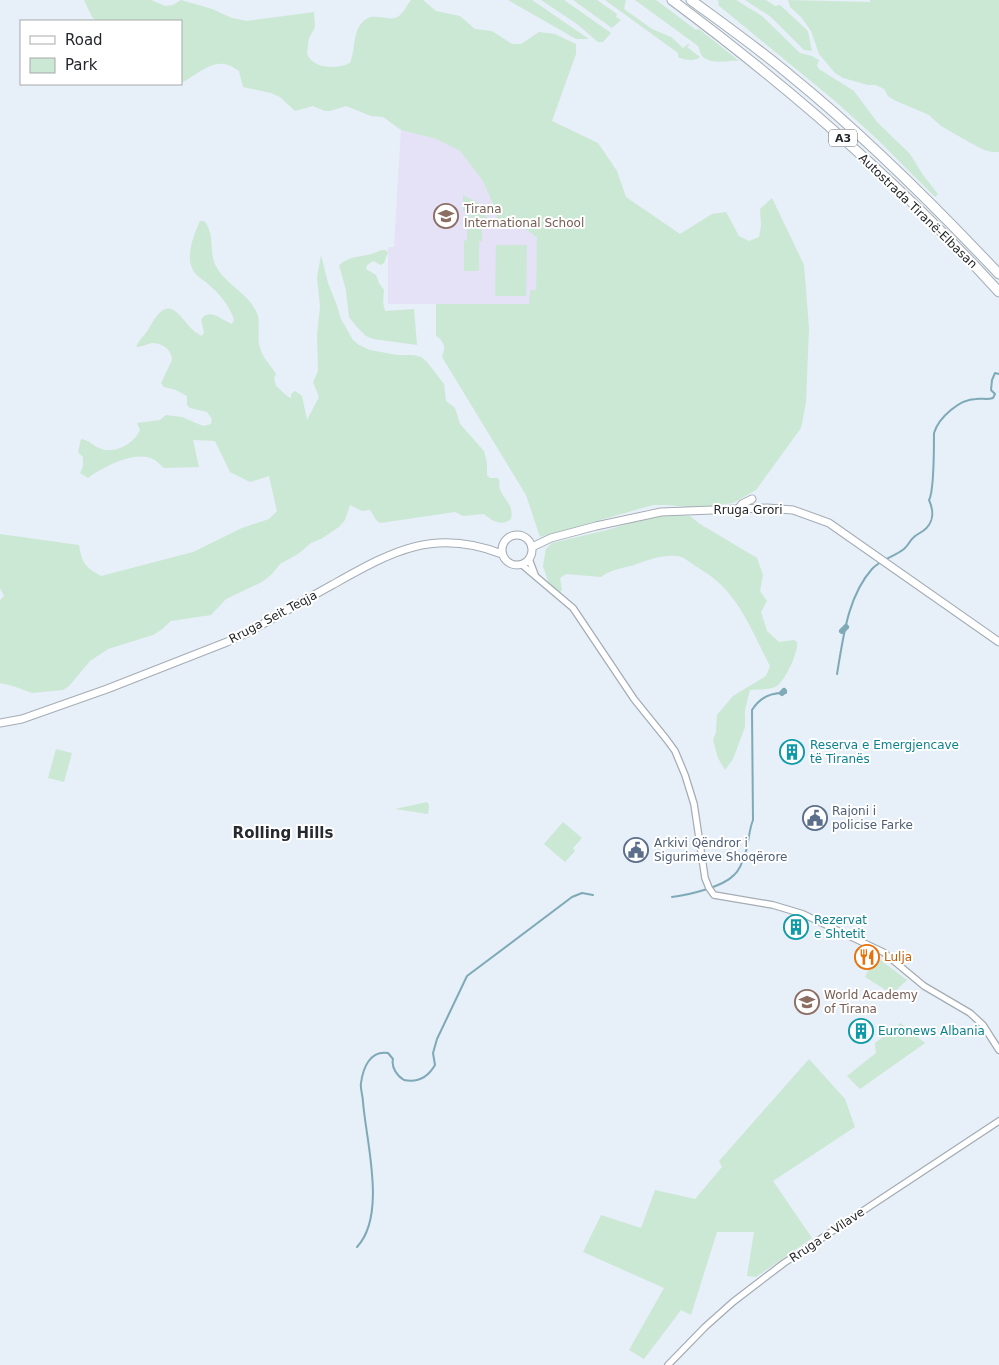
<svg xmlns="http://www.w3.org/2000/svg" width="999" height="1365" font-family="'DejaVu Sans',sans-serif">
  <style>
    .education { fill: #e5e1f7 }
    .green { fill: #cbe8d4 }
    .lines { fill: none; stroke-linecap: round; stroke-linejoin: round }
    .stream { stroke: #7ea9b7; stroke-width: 2 }
    .canal { stroke: #7ea9b7; stroke-width: 6 }
    .tertiary-casing { stroke: #a4acb4; stroke-width: 8 }
    .secondary-casing { stroke: #a4acb4; stroke-width: 9 }
    .motorway-casing { stroke: #a4acb4; stroke-width: 11 }
    .tertiary { stroke: #fff; stroke-width: 5.5 }
    .secondary { stroke: #fff; stroke-width: 7 }
    .motorway { stroke: #fff; stroke-width: 9 }
    .labels { text-anchor: middle; dominant-baseline: central; stroke-width: 4; stroke-linejoin: round; paint-order: stroke }
    .shield { fill: #fff; stroke: #66686a; stroke-width: 1 }
    .shield-label { font-size: 11px; font-weight: bold; fill: #24272a }
    .education-label { font-size: 12px; fill: #785e54; stroke: #fff; text-anchor: start }
    .street-label { font-size: 12px; fill: #24272a; stroke: #fff }
    .culture-label { font-size: 12px; fill: #0d838f; stroke: #fff; text-anchor: start }
    .service-label { font-size: 12px; fill: #4e5e75; stroke: #fff; text-anchor: start }
    .food-label { font-size: 12px; fill: #c56008; stroke: #fff; text-anchor: start }
    .quarter-label { font-size: 15px; font-weight: bold; fill: #252b31; stroke: #fff }
  </style>
  <rect width="100%" height="100%" fill="#e7eff8"/>
  <path class="education" d="M401 130 436 139 460 151 483 181 496 211 497 224 514 226 531 231 537 238 536 290 529 304H388V247H394Z"/>
  <g class="green">
    <path d="M84 0H151L165 6 173 5 181 0 212 9 232 18 247 21 314 12 315 27 309 38 307 54C314 70 337 69 350 63 355 50 353 36 360 25 372 8 388 24 399 16 404 12 407 5 411 0H423L436 11 460 16 475 29 492 31 512 44H521L539 32 555 34 576 44V54L552 121 598 143 617 171 626 197 680 234 712 214 726 212 739 236 749 241 759 237 761 226 760 209 772 198 804 265 809 328 806 402 801 428 756 490 733 503 698 508 667 505H653L540 537 526 495 442 357C446 347 444 341 436 336V304H529L530 290H536L537 238C526 226 512 226 497 224L496 211 483 181 460 151 436 139 401 130 383 117 371 116 346 106 330 111H325L313 106 295 111 280 97 271 93 243 87 239 71C216 53 201 73 181 83V21H97L92 17Z"/>
    <path d="M508 0H532L589 39H576Z"/>
    <path d="M541 0H564L611 33 603 42H598L577 24Z"/>
    <path d="M573 0H597L617 14 616 17 621 20 612 28Z"/>
    <path d="M605 0H626L624 9 652 29 671 37 683 48 688 44 690 45 687 47 700 57C694 62 685 60 678 57V53Z"/>
    <path d="M635 0H656L696 30 699 29 739 61C729 60 712 65 703 57 700 54 700 50 698 46Z"/>
    <path d="M717 0H736L762 16 800 53 812 56 819 60 817 66 819 69 854 91 877 122 910 154 923 175 938 194 935 197 877 139 835 101 718 5 719 2Z"/>
    <path d="M745 0H766L775 6 780 5 808 31 812 51 804 50 771 17Z"/>
    <path d="M788 0 870 2V0H999V152H992L984 150 969 142 941 126 929 115 896 101 888 96 884 89 876 85H868L843 78 835 73 819 54 811 31 802 18 790 7Z"/>
    <path d="M463 195 485 206V215L487 216V218H470L469 216 465 215V211H463Z"/>
    <rect x="437" y="209" width="16" height="11"/>
    <path d="M200 221H204C216 234 208 254 217 268 227 285 247 293 256 311 262 322 256 336 260 348 263 359 271 365 276 374L274 378 276 386C280 389 287 397 291 398V394L295 391 302 396 307 420 319 397 313 382 318 371 317 334 320 307 317 277 321 255 328 283 336 303 341 319 353 340 359 345 370 350 397 355H413L421 357 427 362 444 384 446 401 455 408 460 424 484 451 487 463V475L490 478H498C501 483 498 484 500 489 504 501 514 504 511 519 502 527 492 521 484 514L463 516 455 512 380 523 377 521 370 510 362 511 350 505 345 520 339 527 321 539 311 543 298 554 280 564 272 574 262 582 226 599 211 615 171 621 161 630 153 635 108 649 90 661 69 686 63 690 32 693 13 686 0 683V600L4 596 0 588V534L79 545C82 563 85 567 101 576L193 552 242 528 269 519 277 511 269 476 250 482 230 472 215 441 193 440 199 467 164 468C161 466 158 462 155 460 136 449 103 467 88 478L80 473 83 466V457L78 452 81 439C89 440 92 445 99 448 114 455 134 444 140 430L137 423 160 420 166 415 182 417 203 426 211 424 212 419 207 412 190 408 187 405V396L176 390 164 387 161 383 172 360C172 350 163 343 152 343 147 344 142 347 136 347 139 340 144 336 148 330 153 322 163 300 176 312 186 320 189 330 202 336L204 332 201 320C209 307 221 320 232 324L234 320C230 306 219 293 207 283 202 279 196 276 193 270 185 257 194 234 200 221Z"/>
    <path d="M476 224 482 230V241H479V271H464V241L467 240V228L473 227Z"/>
    <path d="M496 245H527L526 296H495Z"/>
    <path d="M381 250H385L388 252 384 263 381 265 373 261 367 265 366 269 376 275 379 283 384 290 383 302 385 311 414 309 417 345 373 339 366 336 357 327 349 317 346 290 339 265C354 253 364 259 381 250Z"/>
    <path d="M666 515 690 516 700 524 757 558 763 575 760 591 767 601 761 612 767 631 779 642 794 640 797 642C799 651 784 684 775 687 768 690 758 689 750 690L745 710V727L733 759 725 770 718 758 713 740 716 732 717 715 733 696 766 676 770 666C755 637 742 603 717 581 708 573 698 568 688 561 684 558 681 556 675 556 662 555 648 560 637 564 625 568 611 569 601 577L566 574 560 578 562 590 560 592 549 584 543 566 546 549 552 543 607 530 654 516Z"/>
    <path d="M56 749 72 753 64 782 48 778Z"/>
    <path d="M427 802 429 805 428 814 395 809Z"/>
    <path d="M563 822 582 838 573 848 575 851 565 862 544 844Z"/>
    <path d="M875 956 907 980 892 994 865 977Z"/>
    <path d="M901 1023 908 1030 925 1043 860 1089 847 1076 876 1053 875 1043Z"/>
    <path d="M809 1059 845 1099 855 1127 773 1181 812 1238 756 1277 747 1276 754 1232H717L691 1315 681 1310 644 1359 629 1350 664 1288 583 1252 601 1215 641 1228 655 1190 695 1199 722 1167 719 1161Z"/>
  </g>
  <g class="lines">
    <g class="stream">
      <path d="M837 674C843 640 847 597 872 569 881 559 894 557 904 549 908 546 910 540 914 537 916 535 920 533 923 531 934 523 934 511 929 500 934 492 934 445 934 433 939 417 960 399 976 399 982 398 987 400 993 398L995 394 991 390 992 380 995 373 999 374"/>
      <path d="M672 897C688 895 723 887 734 875 740 870 744 858 746 851 749 840 749 830 753 820L752 710C760 697 771 692 786 693"/>
      <path d="M357 1247C387 1215 366 1141 363 1102 363 1096 360 1089 361 1083 363 1068 370 1050 388 1053L393 1059C391 1067 397 1076 404 1080 418 1083 428 1077 435 1065L433 1053 437 1039 467 976 572 897 582 893 593 895"/>
    </g>
    <g class="canal">
      <path d="M842 631 846 627"/>
      <path d="M782 693 784 691"/>
    </g>
    <defs>
      <g id="tertiary">
        <path d="M529 559 535 575"/>
        <path d="M521 564 573 608 634 699 667 740 675 751 685 775 694 804 705 878 709 888 714 895 773 905 803 914 883 952 924 986 970 1013 983 1025 999 1050"/>
        <path d="M668 1365 705 1327 733 1302 784 1263 999 1121"/>
      </g>
      <g id="secondary">
        <path d="M738 509 742 504 752 499"/>
        <circle cx="517" cy="550" r="15"/>
        <path d="M532 547 551 538 596 526 661 512 767 508 793 510 829 523 999 642"/>
        <path d="M0 723 22 719 107 689 227 642 245 634C274 618 303 601 332 585 391 552 433 527 502 554"/>
      </g>
      <g id="motorway">
        <path d="M672 0C790 88 900 183 999 292"/>
        <path d="M691 0C725 25 759 49 791 76 865 136 933 204 999 274"/>
      </g>
    </defs>
    <use href="#tertiary" class="tertiary-casing"/>
    <use href="#secondary" class="secondary-casing"/>
    <use href="#motorway" class="motorway-casing"/>
    <use href="#tertiary" class="tertiary"/>
    <use href="#secondary" class="secondary"/>
    <use href="#motorway" class="motorway"/>
  </g>
  <defs>
    <symbol id="school-ring" viewBox="-11 -11 22 22"><circle r="9.5" fill="#fff" stroke="#8d6e63" stroke-width="1.5"/><path d="M0-5L7-2L0 1L-7-2ZM-4 1L0 2.5L4 1V4Q0 6-4 4Z" fill="#8d6e63"/></symbol>
    <symbol id="building-ring" viewBox="-11 -11 22 22"><circle r="9.5" fill="#fff" stroke="#0f9aa8" stroke-width="1.5"/><path d="M-4-6H4V6H1V3H-1V6H-4ZM-2.5-4.3h1.7v1.8h-1.7ZM.8-4.3h1.7v1.8H.8ZM-2.5-1h1.7V.8h-1.7ZM.8-1h1.7V.8H.8Z" fill="#0f9aa8"/></symbol>
    <symbol id="civic-ring" viewBox="-11 -11 22 22"><circle r="9.5" fill="#fff" stroke="#5c6f8a" stroke-width="1.5"/><path d="M-.6-6.5H3V-4.5H.6V-3L4-1V1h2V6H-6V1h2V-1L-.6-3ZM-1.2 2.5V6h2.4V2.5Z" fill="#5c6f8a"/></symbol>
    <symbol id="restaurant-ring" viewBox="-11 -11 22 22"><circle r="9.5" fill="#fff" stroke="#e8710a" stroke-width="1.5"/><path d="M-5-6h1v4h1v-4h1v4h1v-4h1v5L-1.5 .5V6h-2V.5L-5-1ZM5-6V6H3V1.5H1.5Q1.5-4 5-6Z" fill="#e8710a"/></symbol>
  </defs>
  <g fill-rule="evenodd">
    <use href="#school-ring" x="432" y="202" width="28" height="28"/>
    <use href="#building-ring" x="778" y="738" width="28" height="28"/>
    <use href="#civic-ring" x="801" y="804" width="28" height="28"/>
    <use href="#civic-ring" x="622" y="836" width="28" height="28"/>
    <use href="#building-ring" x="782" y="913" width="28" height="28"/>
    <use href="#restaurant-ring" x="853" y="943" width="28" height="28"/>
    <use href="#school-ring" x="793" y="988" width="28" height="28"/>
    <use href="#building-ring" x="847" y="1017" width="28" height="28"/>
  </g>
  <g class="labels">
    <rect class="shield" x="829" y="129.5" width="28" height="17" rx="4"/>
    <g class="shield-label">
      <text x="843" y="138">A3</text>
    </g>
    <g class="education-label">
      <text x="464" y="209">Tirana<tspan x="464" dy="14">International School</tspan></text>
      <text x="824" y="995">World Academy<tspan x="824" dy="14">of Tirana</tspan></text>
    </g>
    <g class="street-label">
      <text transform="translate(918 211) rotate(44)">Autostrada Tiranë-Elbasan</text>
      <text x="748" y="510">Rruga Grori</text>
      <text transform="translate(273 617) rotate(-28)">Rruga Seit Teqja</text>
      <text transform="translate(827 1235) rotate(-34)">Rruga e Vilave</text>
    </g>
    <g class="culture-label">
      <text x="810" y="745">Reserva e Emergjencave<tspan x="810" dy="14">të Tiranës</tspan></text>
      <text x="814" y="920">Rezervat<tspan x="814" dy="14">e Shtetit</tspan></text>
      <text x="878" y="1031">Euronews Albania</text>
    </g>
    <g class="service-label">
      <text x="832" y="811">Rajoni i<tspan x="832" dy="14">policise Farke</tspan></text>
      <text x="654" y="843">Arkivi Qëndror i<tspan x="654" dy="14">Sigurimeve Shoqërore</tspan></text>
    </g>
    <g class="food-label">
      <text x="884" y="957">Lulja</text>
    </g>
    <g class="quarter-label">
      <text x="283" y="833">Rolling Hills</text>
    </g>
  </g>
  <rect x="20" y="20" width="162" height="65" fill="#ffffff" stroke="#a7a9aa"/>
  <rect x="30" y="36" width="25" height="8" fill="#ffffff" stroke="#a7a9aa"/>
  <text x="65" y="45" font-size="15" fill="#24272a">Road</text>
  <rect x="30" y="58" width="25" height="15" fill="#cbe8d4" stroke="#a7a9aa"/>
  <text x="65" y="70" font-size="15" fill="#24272a">Park</text>
</svg>
